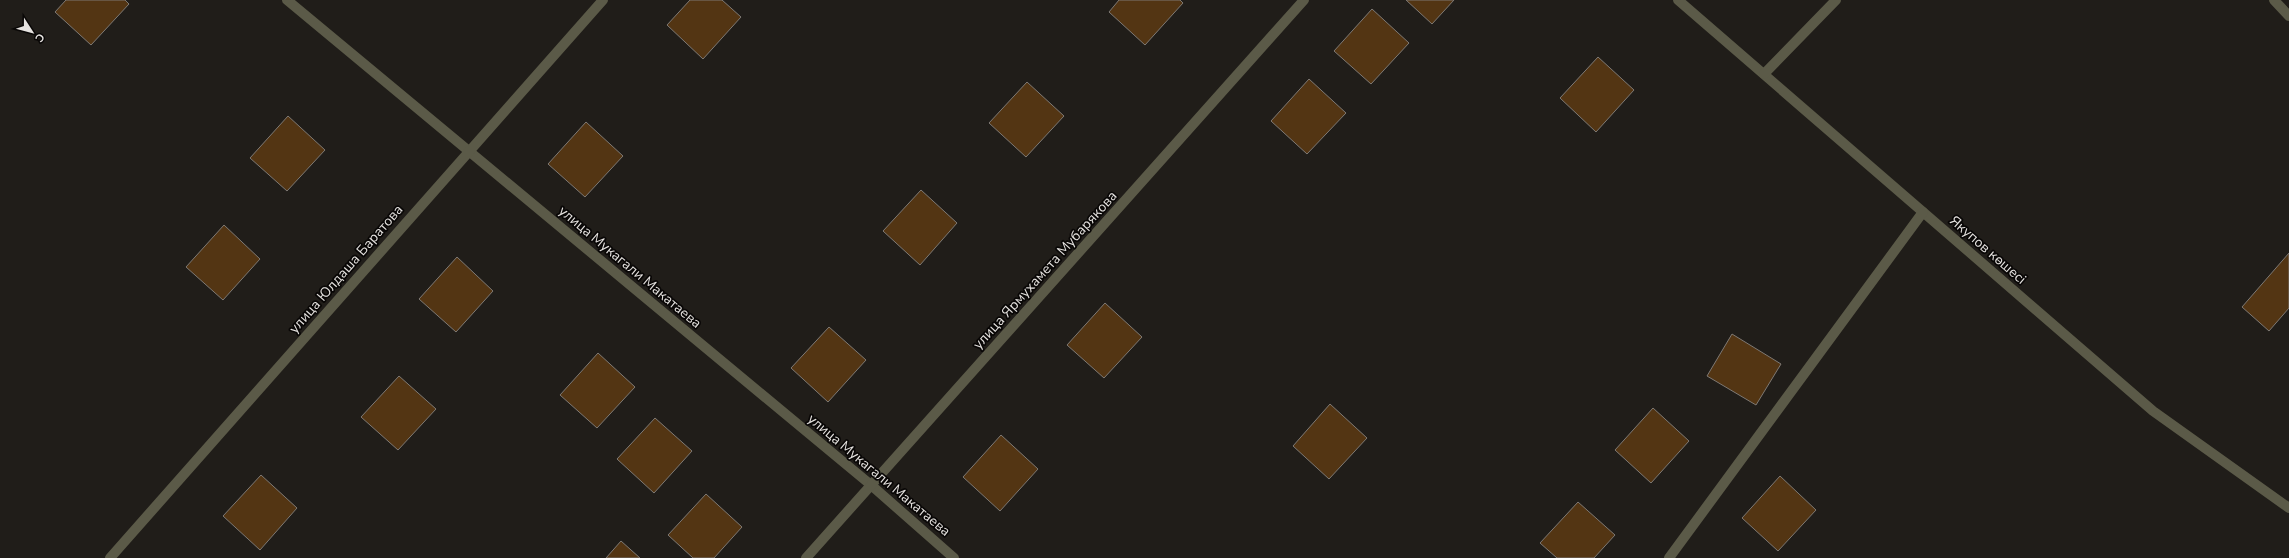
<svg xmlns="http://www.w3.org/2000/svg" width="2289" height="558" font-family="'Nunito Sans',sans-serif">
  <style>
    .building { fill: #533513; stroke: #7e7974 }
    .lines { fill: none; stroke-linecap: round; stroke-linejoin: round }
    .minor { stroke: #5b5a48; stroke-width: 10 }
    .labels { text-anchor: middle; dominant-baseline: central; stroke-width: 3.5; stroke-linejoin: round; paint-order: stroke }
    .street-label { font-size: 14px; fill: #e6e3e0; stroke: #090706 }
  </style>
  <rect width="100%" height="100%" fill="#201d19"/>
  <g class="building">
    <path d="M66 0H125L129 4 91 45 55 12Z"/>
    <path d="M690 0H722L741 17 703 59 667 25Z"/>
    <path d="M1119 0H1180L1183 3 1145 45 1109 12Z"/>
    <path d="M1406 0H1454L1432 24Z"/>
    <path d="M1372 9 1409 43 1371 84 1334 51Z"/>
    <path d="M1598 57 1634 90 1596 132 1560 98Z"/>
    <path d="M1309 79 1346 113 1307 154 1271 121Z"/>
    <path d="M1027 82 1064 116 1026 157 989 123Z"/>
    <path d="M288 116 325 150 287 191 250 158Z"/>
    <path d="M586 122 623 156 585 197 548 164Z"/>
    <path d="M921 190 957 223 920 265 883 231Z"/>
    <path d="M224 225 260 259 223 300 186 267Z"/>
    <path d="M2289 253V308L2269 331 2242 307Z"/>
    <path d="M457 257 493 291 456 332 419 299Z"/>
    <path d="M1105 303 1142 337 1104 378 1067 345Z"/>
    <path d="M829 327 866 360 828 402 791 368Z"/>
    <path d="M1732 334 1781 364 1756 405 1707 376Z"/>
    <path d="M598 353 635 387 597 428 560 395Z"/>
    <path d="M399 376 436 409 398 450 361 417Z"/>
    <path d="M1330 404 1367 438 1329 479 1293 446Z"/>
    <path d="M1653 408 1689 441 1651 483 1615 450Z"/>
    <path d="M655 418 692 451 654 493 617 459Z"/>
    <path d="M1001 435 1038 469 1000 511 963 477Z"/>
    <path d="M261 475 297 508 260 550 223 516Z"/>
    <path d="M1780 476 1816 510 1778 551 1742 518Z"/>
    <path d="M706 494 742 527 714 558H693L668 535Z"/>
    <path d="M1578 502 1615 535 1594 558H1557L1540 543Z"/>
    <path d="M621 541 640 558H606Z"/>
  </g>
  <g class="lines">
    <g class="minor">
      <path d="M287 0 871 485 954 558"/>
      <path d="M1678 0 2153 411 2289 508"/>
      <path d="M2274 0 2289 16"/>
      <path d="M1764 74 1836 0"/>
      <path d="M110 558 603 0"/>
      <path d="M806 558 1304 0"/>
      <path d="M1669 558 1923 212"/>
    </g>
  </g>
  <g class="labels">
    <g class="street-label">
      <text transform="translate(1988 250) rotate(41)">Якупов көшесі</text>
      <text transform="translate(630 267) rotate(40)">улица Мукагали Макатаева</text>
      <text transform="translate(346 269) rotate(-49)">улица Юлдаша Баратова</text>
      <text transform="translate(1045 270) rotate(-48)">улица Ярмухамета Мубарякова</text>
      <text transform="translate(879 475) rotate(40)">улица Мукагали Макатаева</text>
    </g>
  </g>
  <g transform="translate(32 32) rotate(126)" stroke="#090706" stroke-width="3" paint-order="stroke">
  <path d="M0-3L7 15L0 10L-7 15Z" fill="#e6e3e0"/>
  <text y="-6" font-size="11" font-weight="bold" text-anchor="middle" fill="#e6e3e0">С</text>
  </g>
</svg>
